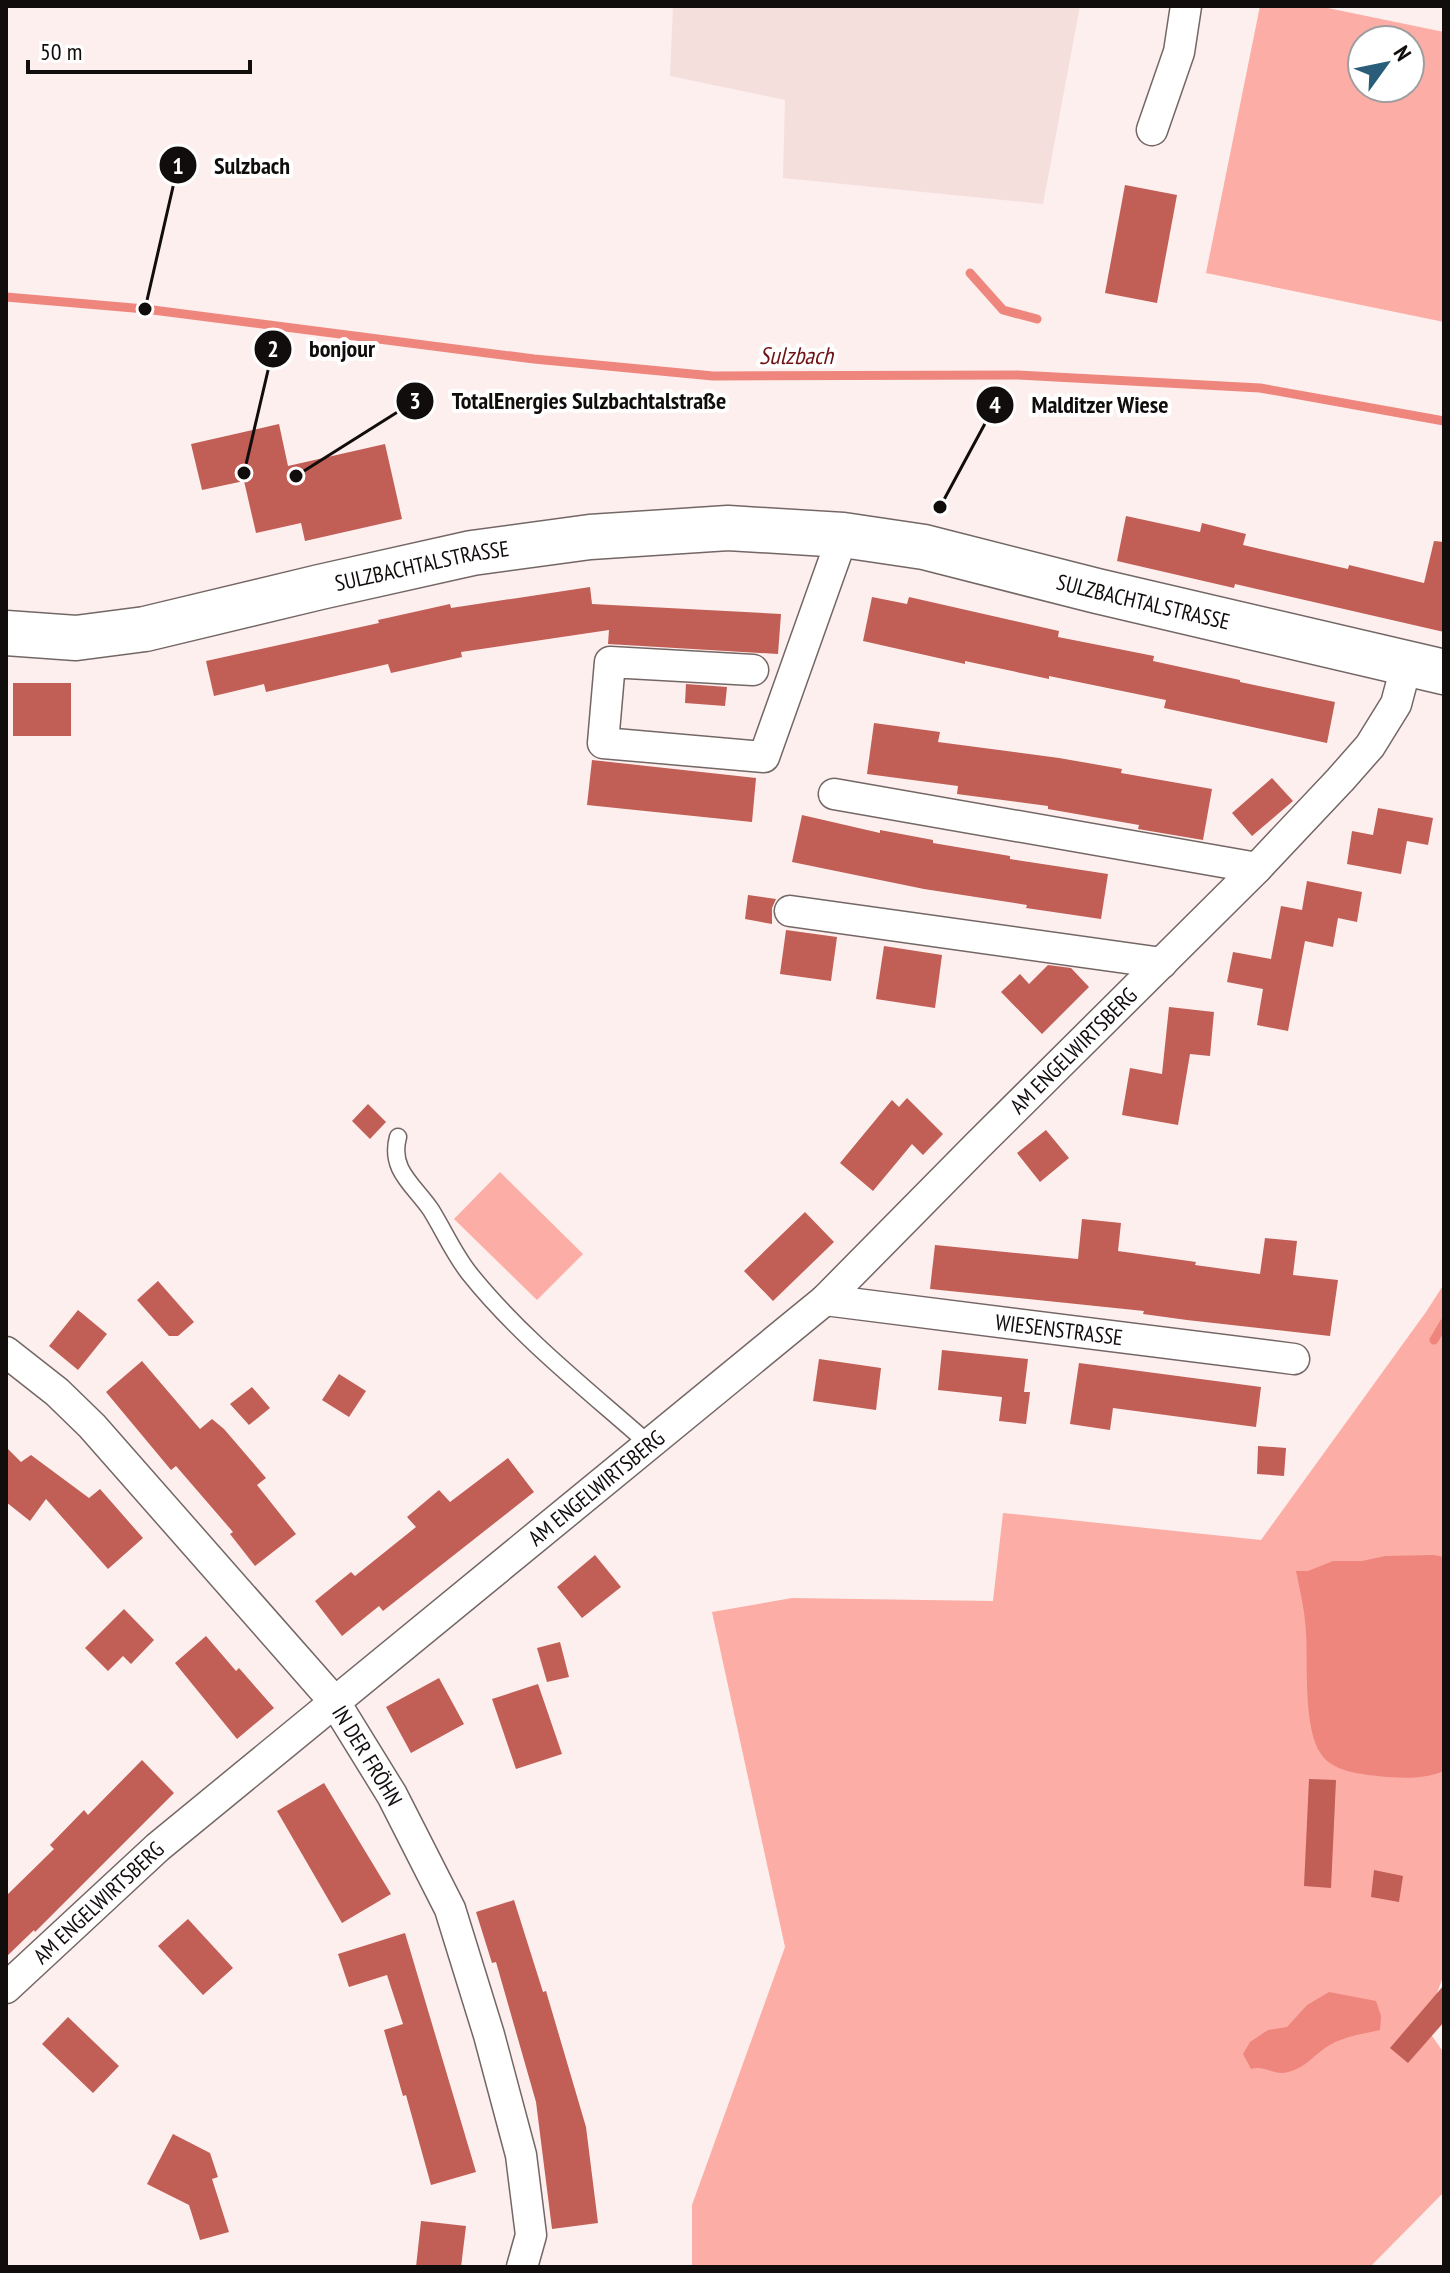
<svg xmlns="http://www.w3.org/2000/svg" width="1450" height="2273" font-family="'PT Sans Narrow',sans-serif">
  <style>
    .built { fill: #f4dfdc }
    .green { fill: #fcaea6; fill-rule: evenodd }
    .water { fill: #ee867d }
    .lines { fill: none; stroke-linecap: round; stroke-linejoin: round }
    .stream { stroke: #ee867d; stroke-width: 9 }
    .building { fill: #c15e56 }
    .service-casing { stroke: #736765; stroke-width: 19 }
    .minor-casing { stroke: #736765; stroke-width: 33 }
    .secondary-casing { stroke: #736765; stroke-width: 47 }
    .service { stroke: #fff; stroke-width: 16 }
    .minor { stroke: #fff; stroke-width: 30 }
    .secondary { stroke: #fff; stroke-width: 44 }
    .labels { text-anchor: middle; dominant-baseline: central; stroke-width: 8; stroke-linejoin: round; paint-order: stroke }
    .street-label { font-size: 22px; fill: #110d0c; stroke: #fff }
    .water-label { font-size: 24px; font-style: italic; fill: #6f1214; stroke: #fff }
    .leader { fill: none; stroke: #110d0c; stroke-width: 3 }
    .callout-dot { fill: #110d0c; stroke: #fff; stroke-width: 3 }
    .mark-label { font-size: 24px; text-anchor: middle; font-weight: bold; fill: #fff }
    .callout-label { font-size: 24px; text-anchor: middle; font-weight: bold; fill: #110d0c; stroke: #fff; stroke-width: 8; stroke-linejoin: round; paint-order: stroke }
  </style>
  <rect width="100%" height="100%" fill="#fdefed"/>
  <path class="built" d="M673 6H1080L1043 204 783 178 785 100 670 76Z"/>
  <g class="green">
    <path d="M1260 6H1318L1444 32V322L1206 273ZM1362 40H1410V88H1362Z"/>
    <path d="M500 1172 583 1254 537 1300 454 1219Z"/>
    <path d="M1444 1284V1974L1425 2026 1444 2053V2192L1370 2267H692V2205L785 1947 712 1612 792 1598 993 1601 1003 1513 1261 1540 1426 1312Z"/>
  </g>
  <g class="water">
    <path d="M1434 1555 1444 1557V1771C1422 1780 1400 1778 1377 1776 1359 1774 1332 1771 1321 1754 1303 1729 1308 1663 1306 1632 1305 1611 1300 1591 1296 1571H1308L1333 1561H1362L1385 1556Z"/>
    <path d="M1329 1992 1376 2001 1381 2016 1380 2030C1362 2034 1341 2037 1325 2048 1312 2057 1305 2068 1288 2072 1275 2076 1264 2065 1251 2069L1243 2054 1250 2042 1268 2030 1287 2027 1307 2005Z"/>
  </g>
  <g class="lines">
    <g class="stream">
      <path d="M970 273 1003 310 1037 319"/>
      <path d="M6 297 145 309 534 359 713 376 1018 375 1260 388 1444 421"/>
      <path d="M1434 1340 1444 1323"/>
    </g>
  </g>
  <g class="building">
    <path d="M1125 185 1177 195 1157 303 1105 293Z"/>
    <path d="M279 424 288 466 385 444 402 519 305 541 301 523 256 533 244 481 202 490 191 444Z"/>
    <path d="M1126 516 1200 532 1202 523 1246 534 1243 545 1348 569 1349 565 1424 583 1434 541 1444 542V632L1235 584 1234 588 1117 561Z"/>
    <path d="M590 587 592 604 781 614 778 654 608 644 609 630 461 652 462 657 391 673 388 664 266 692 264 684 214 696 206 661 379 623 378 620 450 604 451 608Z"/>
    <path d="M872 597 907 604 909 597 1059 631 1058 637 1154 656 1153 661 1240 680V682L1335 702 1327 743 1164 708 1166 700 1049 676V679L965 661V664L863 641Z"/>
    <rect x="13" y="683" width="58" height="53"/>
    <path d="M686 684 727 687 725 706 685 703Z"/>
    <path d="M874 723 940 732 938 742 1059 758 1122 769 1121 773 1212 789 1203 840 1138 829 1139 825 1048 809V806L957 794 958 786 867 774Z"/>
    <path d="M592 760 756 778 752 822 587 805Z"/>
    <path d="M1272 778 1293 801 1252 836 1232 813Z"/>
    <path d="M1378 808 1433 818 1428 845 1407 841 1401 874 1347 864 1352 831 1373 835Z"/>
    <path d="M802 815 880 833V830L933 840V843L1010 856V859L1108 874 1101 919 1026 908 1027 905 924 889 792 862Z"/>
    <path d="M1307 881 1362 892 1357 922 1338 918 1333 947 1305 941 1288 1031 1257 1025 1263 989 1227 982 1233 952 1271 959 1281 906 1302 910Z"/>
    <path d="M748 895 776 899 772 908V924L745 919Z"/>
    <path d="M786 930 837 937 831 981 780 974Z"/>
    <path d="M884 946 942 955 935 1008 876 999Z"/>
    <path d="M1048 965 1071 968 1089 987 1042 1034 1001 992 1020 974 1029 984Z"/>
    <path d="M1169 1007 1214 1012 1210 1056 1190 1054 1178 1125 1122 1115 1130 1068 1162 1074Z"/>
    <path d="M907 1098 943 1134 923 1155 912 1144 873 1191 840 1163 892 1100 899 1107Z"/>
    <path d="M368 1104 386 1122 370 1139 352 1121Z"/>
    <path d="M1046 1130 1069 1158 1040 1182 1017 1153Z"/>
    <path d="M805 1212 834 1242 773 1301 744 1271Z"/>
    <path d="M1082 1219 1121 1223 1118 1251 1196 1262 1195 1265 1260 1274 1265 1238 1297 1241 1293 1275 1338 1280 1330 1336 1187 1320 1143 1314 1144 1311 930 1289 935 1245 1078 1259Z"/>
    <path d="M158 1281 194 1322 178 1336H169L137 1300Z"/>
    <path d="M78 1310 107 1334 78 1370 49 1346Z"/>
    <path d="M942 1350 1028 1359 1024 1392H1030L1026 1424 999 1421 1002 1397 938 1390Z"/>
    <path d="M819 1359 881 1368 876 1410 813 1401Z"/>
    <path d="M142 1361 200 1429 212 1419 224 1429 266 1478 257 1485 296 1534 255 1566 230 1534 233 1532 176 1466 171 1470 106 1392Z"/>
    <path d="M1079 1363 1261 1387 1256 1427 1113 1408 1110 1430 1070 1424Z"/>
    <path d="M339 1374 366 1391 349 1417 322 1400Z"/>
    <path d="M252 1387 270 1408 249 1425 230 1404Z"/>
    <path d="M1258 1446 1286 1448 1284 1476 1257 1474Z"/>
    <path d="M6 1447 21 1462 31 1455 89 1498 100 1489 143 1538 108 1569 46 1499 30 1521 6 1502Z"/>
    <path d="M508 1458 534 1492 383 1611 379 1606 342 1636 315 1601 351 1572 355 1576 416 1527 407 1517 439 1490 450 1502Z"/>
    <path d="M595 1555 621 1587 582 1618 557 1587Z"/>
    <path d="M124 1609 154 1640 131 1664 123 1656 108 1671 85 1648Z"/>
    <path d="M206 1636 236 1671 239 1668 274 1708 237 1739 175 1663Z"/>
    <path d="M560 1642 569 1677 547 1682 537 1648Z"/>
    <path d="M439 1678 464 1724 411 1753 386 1707Z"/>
    <path d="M538 1684 562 1754 516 1769 492 1699Z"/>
    <path d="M142 1760 174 1793 35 1932 34 1930 6 1957V1896L54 1849 50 1845 84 1810 88 1815Z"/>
    <path d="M1309 1779 1336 1780 1331 1888 1304 1886Z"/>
    <path d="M324 1783 391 1894 342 1923 277 1811Z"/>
    <path d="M1374 1870 1403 1876 1399 1902 1371 1897Z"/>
    <path d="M514 1900 543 1992 546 1991 586 2127 598 2223 552 2229 536 2102 496 1962 492 1963 476 1912Z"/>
    <path d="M188 1919 233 1968 203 1995 158 1946Z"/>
    <path d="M405 1933 476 2172 431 2185 406 2095 403 2096 384 2030 403 2024 387 1975 349 1987 338 1954Z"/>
    <path d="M1444 1985V2022L1408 2063 1390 2048Z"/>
    <path d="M68 2017 119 2066 93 2093 42 2044Z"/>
    <path d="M173 2134 210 2153 218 2177 212 2179 229 2232 200 2240 189 2205 147 2184Z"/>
    <path d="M421 2221 466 2226 461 2267H416Z"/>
  </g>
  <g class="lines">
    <defs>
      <path id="service" d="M398 1137C389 1170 414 1185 431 1210 444 1231 454 1254 469 1273 521 1338 588 1390 650 1445"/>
      <g id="minor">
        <path d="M1152 130 1179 52 1186 6"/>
        <path d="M753 670 610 662 603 743 764 757 843 535"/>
        <path d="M834 794 1257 868"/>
        <path d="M790 911 1162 963"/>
        <path id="s1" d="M825 1300 1294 1359"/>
        <path id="s2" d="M6 1352 57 1392 92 1426 334 1701 392 1795 450 1909 489 2035 521 2155 531 2235 522 2267"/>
        <path id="s3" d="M6 1988 158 1847 825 1300 978 1145 1257 868 1340 780 1370 746 1396 704 1407 663"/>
      </g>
      <g id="secondary">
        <path id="s4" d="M6 633 76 638 145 629 320 587 472 553 590 537 728 528 843 535 924 547 1097 591 1444 672"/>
      </g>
    </defs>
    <use href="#service" class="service-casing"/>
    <use href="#minor" class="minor-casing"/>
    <use href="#secondary" class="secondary-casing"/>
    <use href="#service" class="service"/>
    <use href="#minor" class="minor"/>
    <use href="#secondary" class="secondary"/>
  </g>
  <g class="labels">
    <g class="street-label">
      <text stroke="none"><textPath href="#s4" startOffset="424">SULZBACHTALSTRASSE</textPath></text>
      <text stroke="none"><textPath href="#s4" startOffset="1156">SULZBACHTALSTRASSE</textPath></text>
      <text stroke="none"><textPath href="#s3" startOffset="1422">AM ENGELWIRTSBERG</textPath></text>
      <text stroke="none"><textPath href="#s1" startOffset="236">WIESENSTRASSE</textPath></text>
      <text stroke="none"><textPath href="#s3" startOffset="774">AM ENGELWIRTSBERG</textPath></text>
      <text stroke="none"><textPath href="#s2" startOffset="544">IN DER FRÖHN</textPath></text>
      <text stroke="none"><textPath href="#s3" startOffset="126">AM ENGELWIRTSBERG</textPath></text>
    </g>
    <g class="water-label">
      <text x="796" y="355">Sulzbach</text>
    </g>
  </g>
  <path class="leader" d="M145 309L178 165M244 473L273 349M296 476L415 401M940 507L995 405"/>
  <g class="callout-dot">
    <circle cx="145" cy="309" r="8"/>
    <circle cx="244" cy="473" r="8"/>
    <circle cx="296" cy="476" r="8"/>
    <circle cx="940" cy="507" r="8"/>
    <circle cx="178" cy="165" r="20"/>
    <circle cx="273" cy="349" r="20"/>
    <circle cx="415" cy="401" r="20"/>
    <circle cx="995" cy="405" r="20"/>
  </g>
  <g class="mark-label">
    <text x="178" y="174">1</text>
    <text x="273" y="357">2</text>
    <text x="415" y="409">3</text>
    <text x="995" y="413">4</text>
  </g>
  <g class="callout-label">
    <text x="252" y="174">Sulzbach</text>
    <text x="342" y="357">bonjour</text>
    <text x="589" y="409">TotalEnergies Sulzbachtalstraße</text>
    <text x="1100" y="413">Malditzer Wiese</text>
  </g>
  <rect width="1450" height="2273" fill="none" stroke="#110d0c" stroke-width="16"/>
  <g transform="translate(1386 64) rotate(57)"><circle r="38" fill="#ffffff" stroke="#a09e9e" stroke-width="2"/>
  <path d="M0-6L14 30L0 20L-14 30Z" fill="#295d79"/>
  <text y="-12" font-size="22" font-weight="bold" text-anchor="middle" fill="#110d0c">N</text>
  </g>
  <path d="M28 60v12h222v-12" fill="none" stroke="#110d0c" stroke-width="4"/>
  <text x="40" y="60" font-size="24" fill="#110d0c" stroke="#ffffff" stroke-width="6" paint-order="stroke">50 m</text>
</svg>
